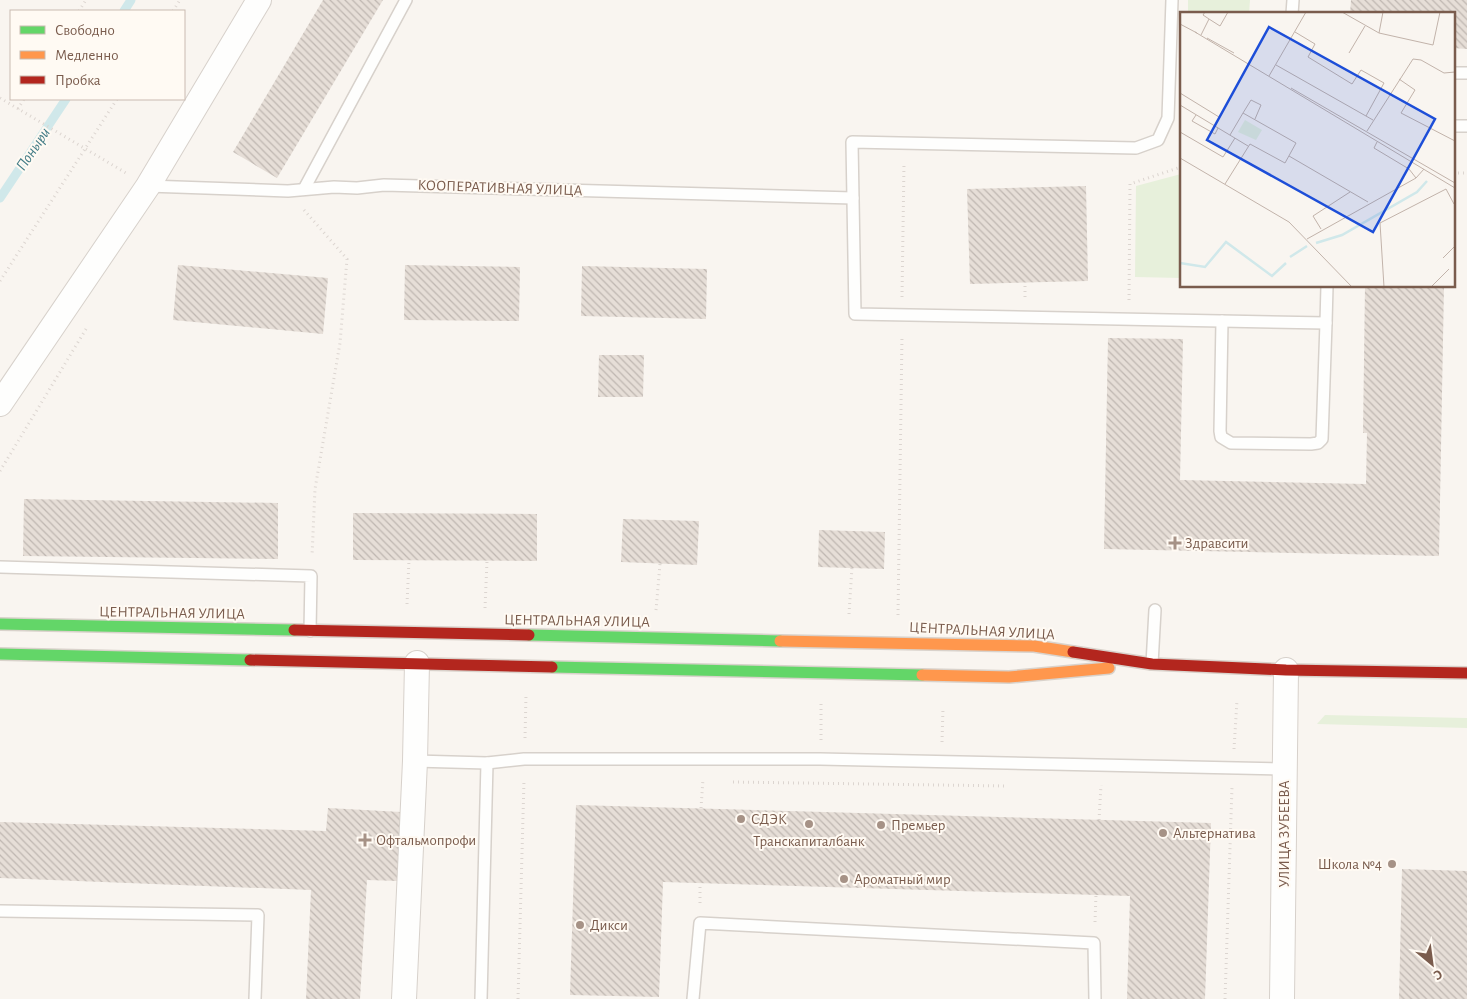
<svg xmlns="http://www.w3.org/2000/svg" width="1467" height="999" font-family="'Alegreya Sans',sans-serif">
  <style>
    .green { fill: #e7f0db }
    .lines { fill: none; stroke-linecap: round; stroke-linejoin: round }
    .stream { stroke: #d0e8ea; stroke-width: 9 }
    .building { fill: url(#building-back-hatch) }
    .lane-casing { stroke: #d7d1cb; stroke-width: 14 }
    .street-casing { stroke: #d7d1cb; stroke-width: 26 }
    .fast-casing { stroke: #d9d2cb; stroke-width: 14 }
    .slow-casing { stroke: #d9d2cb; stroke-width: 14 }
    .jam-casing { stroke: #d9d2cb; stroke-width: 14 }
    .path { stroke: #dcd5d0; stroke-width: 3; stroke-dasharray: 1 4; stroke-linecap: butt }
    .lane { stroke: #fefefd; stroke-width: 11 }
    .street { stroke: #fefefd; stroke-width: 24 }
    .fast { stroke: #63d668; stroke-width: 11 }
    .slow { stroke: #ff974d; stroke-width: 11 }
    .jam { stroke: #b3261e; stroke-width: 11 }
    .poi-dot { fill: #a69286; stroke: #fffaf3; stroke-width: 2 }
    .labels { text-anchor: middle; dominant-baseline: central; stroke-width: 4; stroke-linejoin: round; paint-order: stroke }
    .street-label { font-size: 15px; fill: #7a5c4d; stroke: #fffaf3 }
    .poi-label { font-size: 15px; fill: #7a5c4d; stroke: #fffaf3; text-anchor: start }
    .water-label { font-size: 16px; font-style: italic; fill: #437c86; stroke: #fffaf3 }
    .inset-river { fill: none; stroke: #d0e8ea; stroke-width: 2.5 }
    .inset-road { fill: none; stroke: #c2b3aa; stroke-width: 1 }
    .view { fill: #1d4ed8; fill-opacity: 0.15; stroke: #1d4ed8; stroke-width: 2.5 }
    .inset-edge { fill: none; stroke: #7a5c4d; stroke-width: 2.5 }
  </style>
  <defs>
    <pattern id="building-back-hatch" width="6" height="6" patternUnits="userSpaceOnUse" patternTransform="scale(1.25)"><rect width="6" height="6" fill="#e6ded7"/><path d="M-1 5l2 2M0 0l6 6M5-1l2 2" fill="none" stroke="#bfb7b1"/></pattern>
  </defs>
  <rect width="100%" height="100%" fill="#f9f5f0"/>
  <g class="green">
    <path d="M1188 0H1250L1249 14H1188Z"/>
    <path d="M1181 174V278L1135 277 1136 186Z"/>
    <path d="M1325 715 1467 718V728L1317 724Z"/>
  </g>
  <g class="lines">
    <g class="stream">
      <path d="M124 11 131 0"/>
      <path d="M0 198 66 99"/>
    </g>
  </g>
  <g class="building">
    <path d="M323 0H383L277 178 233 152Z"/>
    <path d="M1351 0H1467V49L1453 48V14H1350Z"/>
    <path d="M1086 186 1088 281 970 284 967 189Z"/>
    <path d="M178 265 328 278 323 334 173 320Z"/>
    <path d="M405 265 520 267 519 321 404 320Z"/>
    <path d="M582 266 707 269 706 319 581 316Z"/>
    <path d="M1365 286H1444L1439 556 1104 549 1108 338 1183 339 1180 480 1366 484 1367 433H1363Z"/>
    <path d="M599 355H644L643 397H598Z"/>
    <path d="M24 499 278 503V559L23 556Z"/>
    <path d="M353 513 537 514V561L353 560Z"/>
    <path d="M623 519 699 521 697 565 621 562Z"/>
    <path d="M819 530 885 532 884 569 818 567Z"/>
    <path d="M576 805 1211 823 1205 999H1127L1130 896 663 882 659 997 570 995Z"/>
    <path d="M328 808 401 812 397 881 367 880 360 999H306L311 890 0 878V822L326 831Z"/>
    <path d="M1402 869 1467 871V999H1399Z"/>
  </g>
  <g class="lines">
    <defs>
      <g id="lane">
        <path d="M1172 0 1168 118 1158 140 1136 148 852 142 855 314 1326 323 1327 286"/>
        <path d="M1292 14 1293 0"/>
        <path d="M1453 73H1467"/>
        <path d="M1453 126H1467"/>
        <path d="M148 186 288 191 334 187 357 188 384 185 853 198"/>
        <path d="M304 189 406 0"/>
        <path d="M1222 321 1220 431 1221 437 1231 443 1311 444 1318 443 1322 439 1326 323"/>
        <path d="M0 567 311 576 310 631"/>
        <path d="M1152 664 1155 610"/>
        <path d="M415 761 487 763 524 759H820L1284 769"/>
        <path d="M0 911 258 915 255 999"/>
        <path d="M481 999 487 763"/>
        <path d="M693 999 700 923 1094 943 1095 999"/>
      </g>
      <g id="street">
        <path d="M0 404 148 186 259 0"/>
        <path d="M404 999 415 761 417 663"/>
        <path d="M1282 999 1286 670"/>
      </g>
      <g id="fast">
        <path d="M0 624 294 630"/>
        <path d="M529 635 780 641"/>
        <path d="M0 654 250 660"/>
        <path d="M552 667 922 675"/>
      </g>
      <g id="slow">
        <path d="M780 641 1034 646 1073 652"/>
        <path d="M922 675 1009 677 1109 668"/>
      </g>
      <g id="jam">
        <path d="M294 630 529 635"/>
        <path d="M1073 652 1152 664 1286 670 1467 673"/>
        <path d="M250 660 552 667"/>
      </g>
    </defs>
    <use href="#lane" class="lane-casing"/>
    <use href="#street" class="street-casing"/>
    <use href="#fast" class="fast-casing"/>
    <use href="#slow" class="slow-casing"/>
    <use href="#jam" class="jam-casing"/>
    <g class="path">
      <path d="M79 11 86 0"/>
      <path d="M173 11 180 0"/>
      <path d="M0 98 126 173"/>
      <path d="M18 109 24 99"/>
      <path d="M1453 173H1467"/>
      <path d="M304 210 347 259 340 343 315 489 312 556"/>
      <path d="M0 281 117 99"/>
      <path d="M902 297 904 163"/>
      <path d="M1025 297V283"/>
      <path d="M1129 300 1130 184 1181 167"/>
      <path d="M0 471 86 329"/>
      <path d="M407 604 409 560"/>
      <path d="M485 608 487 561"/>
      <path d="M656 610 660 564"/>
      <path d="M849 614 852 567"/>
      <path d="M898 615 902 335"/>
      <path d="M525 738 526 695"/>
      <path d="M821 740V702"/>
      <path d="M942 742 943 708"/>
      <path d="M1234 749 1237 700"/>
      <path d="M733 782 1007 786"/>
      <path d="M701 808 703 779"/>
      <path d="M1099 820 1101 785"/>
      <path d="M700 903V883"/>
      <path d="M1095 922 1096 894"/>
      <path d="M518 999 524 780"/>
      <path d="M1225 999 1232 787"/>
    </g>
    <use href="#lane" class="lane"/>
    <use href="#street" class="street"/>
    <use href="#fast" class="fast"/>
    <use href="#slow" class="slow"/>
    <use href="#jam" class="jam"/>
  </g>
  <g class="poi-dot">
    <path d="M1172.5 535.5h5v5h5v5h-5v5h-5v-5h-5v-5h5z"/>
    <circle cx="741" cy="819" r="5"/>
    <circle cx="809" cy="824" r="5"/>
    <circle cx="881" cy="825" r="5"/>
    <circle cx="1163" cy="833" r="5"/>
    <path d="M362.5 832.5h5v5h5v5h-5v5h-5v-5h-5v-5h5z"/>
    <circle cx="1392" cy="864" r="5"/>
    <circle cx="844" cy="879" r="5"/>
    <circle cx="580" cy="925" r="5"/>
  </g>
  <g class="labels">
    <g class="street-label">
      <text transform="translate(500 188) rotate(2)">КООПЕРАТИВНАЯ УЛИЦА</text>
      <text transform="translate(172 613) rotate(1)">ЦЕНТРАЛЬНАЯ УЛИЦА</text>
      <text transform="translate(577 621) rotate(1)">ЦЕНТРАЛЬНАЯ УЛИЦА</text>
      <text transform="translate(982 631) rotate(3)">ЦЕНТРАЛЬНАЯ УЛИЦА</text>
      <text transform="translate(1284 834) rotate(-90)">УЛИЦА ЗУБЕЕВА</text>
    </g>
    <g class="poi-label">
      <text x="1185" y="543">Здравсити</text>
      <text x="751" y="819">СДЭК</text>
      <text x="891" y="825">Премьер</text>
      <text x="1173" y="833">Альтернатива</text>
      <text x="376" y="840">Офтальмопрофи</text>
      <text x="809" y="841" text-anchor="middle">Транскапиталбанк</text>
      <text x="1382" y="864" text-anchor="end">Школа №4</text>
      <text x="854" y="879">Ароматный мир</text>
      <text x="590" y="925">Дикси</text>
    </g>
    <g class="water-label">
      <text transform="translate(33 149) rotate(-56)">Поныри</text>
    </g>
  </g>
  <g transform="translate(1180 12)">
    <rect width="275" height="275" fill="#f9f5f0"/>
    <path d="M65 108 82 118 76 128 58 120Z" fill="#e7f0db"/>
    <path class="inset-river" d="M136 231 162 223 237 180 247 169M110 245 127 234M0 251 25 255 46 230 92 264 106 251"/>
    <path class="inset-road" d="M162 0 199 21 253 33 260 0M29 7 40 14 48 0M0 12 17 21M15 20 275 176M115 20 135 32 128 45 172 72 181 58 204 71 186 104M199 21 203 0M21 23 29 7 23 3 25 0M27 26 54 41M169 41 185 14M96 53 193 108M89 64 126 0M219 67 235 78 221 101 275 129M111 76 275 171M0 81 39 105M0 93 68 134M63 101 71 88 81 93 75 107M16 103 12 109 35 122 38 116M187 119 233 47 241 48 264 61 275 60M0 120 43 145 55 126M197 130 194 136 229 157 236 166M109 144 188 190M0 146 109 210 172 275M45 172 70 132 105 151 116 131 63 101 50 123M141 217 133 204 170 180M127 227 236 166 244 157M263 246 275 234M204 275 200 211 266 177 274 192M251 275 269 257"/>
    <path class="view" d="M89 15 255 107 193 220 27 128Z"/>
    <rect width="275" height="275" class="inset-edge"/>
  </g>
  <rect x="10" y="10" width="175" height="90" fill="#fffaf3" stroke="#cabbb1"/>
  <rect x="20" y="26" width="25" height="8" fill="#63d668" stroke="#cabbb1"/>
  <text x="55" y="35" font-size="15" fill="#7a5c4d">Свободно</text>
  <rect x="20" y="51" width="25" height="8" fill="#ff974d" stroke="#cabbb1"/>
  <text x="55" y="60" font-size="15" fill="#7a5c4d">Медленно</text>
  <rect x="20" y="76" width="25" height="8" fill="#b3261e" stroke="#cabbb1"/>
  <text x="55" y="85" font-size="15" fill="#7a5c4d">Пробка</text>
  <g transform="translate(1432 964) rotate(151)" stroke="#fffaf3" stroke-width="4" paint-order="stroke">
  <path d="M0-4L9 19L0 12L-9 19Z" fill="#7a5c4d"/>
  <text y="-8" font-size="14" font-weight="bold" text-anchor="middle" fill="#7a5c4d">С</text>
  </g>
</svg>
